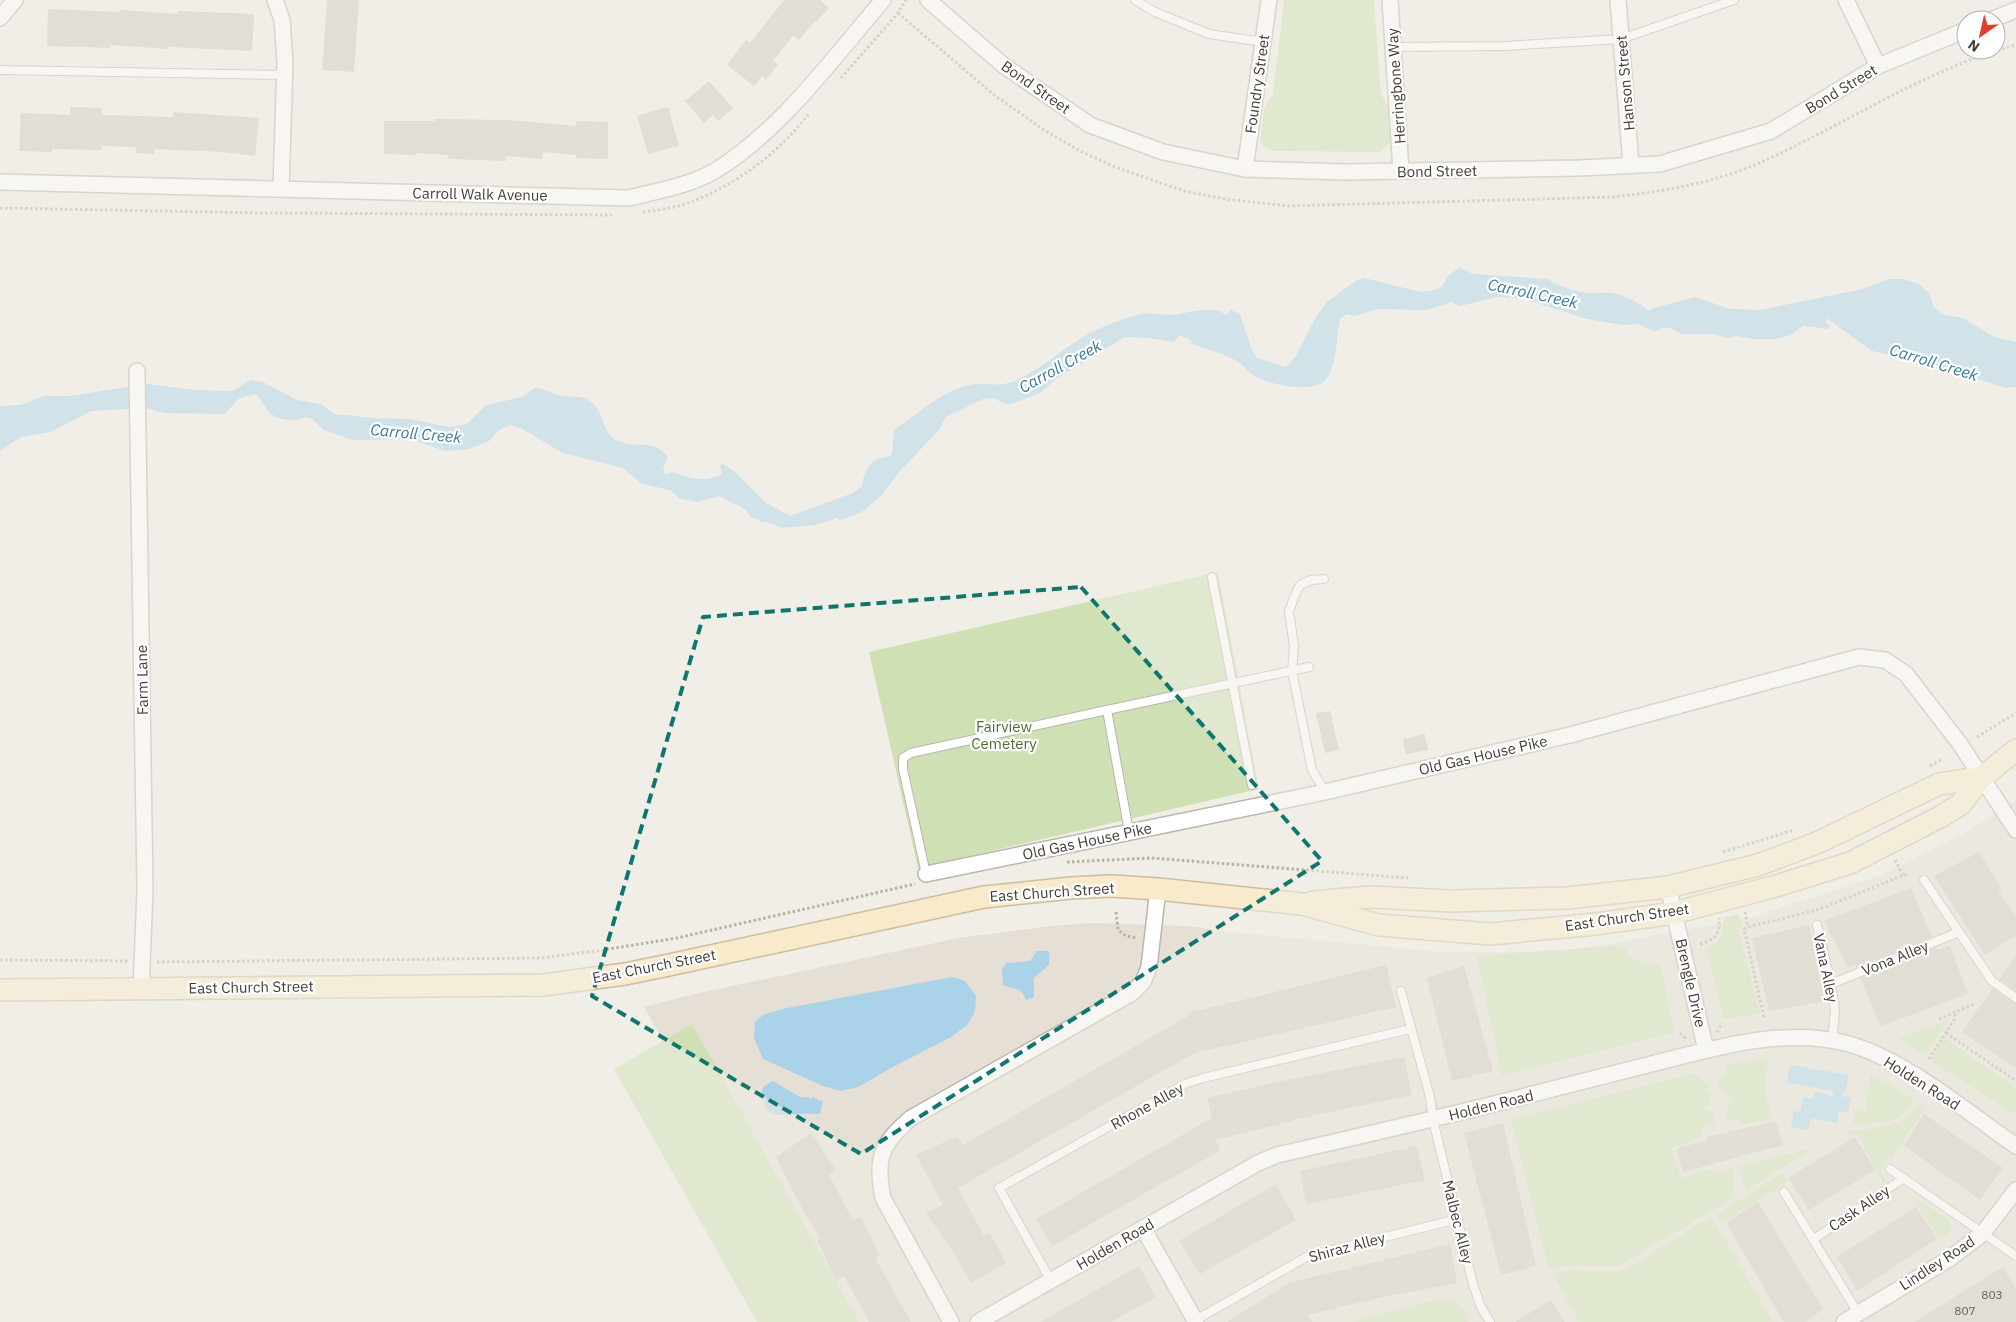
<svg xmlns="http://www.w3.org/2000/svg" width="2016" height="1322" font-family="'IBM Plex Sans',sans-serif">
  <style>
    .residential { fill: #e5dfd6 }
    .green { fill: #cfe1b4 }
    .water { fill: #aad2e8 }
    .building { fill: #d2c9be }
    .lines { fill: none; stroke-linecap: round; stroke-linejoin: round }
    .lane-casing { stroke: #bcb5ab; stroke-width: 10 }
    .street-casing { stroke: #bcb5ab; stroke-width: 18 }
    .secondary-casing { stroke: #ccbd9c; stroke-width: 24 }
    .path { stroke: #bcaf9e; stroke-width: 3; stroke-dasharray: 2.5 2.5; stroke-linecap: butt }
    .lane { stroke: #fff; stroke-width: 8 }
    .street { stroke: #fff; stroke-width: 15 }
    .secondary { stroke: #f8eaca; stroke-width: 21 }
    .marked { fill: none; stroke: #0f766e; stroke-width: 4; stroke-dasharray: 10 6; stroke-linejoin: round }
    .labels { text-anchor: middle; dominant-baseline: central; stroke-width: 4.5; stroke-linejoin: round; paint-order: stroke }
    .number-label { font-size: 12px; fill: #686159 }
    .street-label { font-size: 15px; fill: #443e37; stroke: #fff }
    .park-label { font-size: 15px; fill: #4c6f31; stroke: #fff }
    .water-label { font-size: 16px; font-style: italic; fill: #3a799c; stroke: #fff }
  </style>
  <rect width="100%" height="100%" fill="#f1eee7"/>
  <path class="residential" d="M2016 801V1322H824L644 1007 699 993 959 938 1051 926 1091 923 1187 926 1230 932 1441 952H1555L1603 945 1749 918 1882 875 1970 830Z"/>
  <g class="green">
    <path d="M1284 0H1374L1381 94 1389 108 1391 142 1380 152 1272 151 1260 143 1264 109 1273 94Z"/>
    <path d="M1218 572 1259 789 918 868 869 652Z"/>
    <path d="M1738 914 1743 924 1738 929 1760 1014 1723 1019 1706 949C1721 942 1724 934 1723 918Z"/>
    <path d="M1623 945C1633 962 1640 965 1660 965L1675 1032 1502 1076 1477 956Z"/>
    <path d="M1949 1019 1926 1056 1898 1039Z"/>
    <path d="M692 1024 859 1322H757L614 1069Z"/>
    <path d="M1943 1037 2016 1088V1115L1931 1061Z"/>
    <path d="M1768 1058 1765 1092 1772 1118 1742 1125 1738 1120 1728 1121 1726 1114 1732 1100 1718 1091 1721 1090V1086L1717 1083 1725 1073 1726 1065Z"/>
    <path d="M1695 1073 1702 1082 1710 1084 1706 1091 1712 1093 1709 1103 1703 1109 1712 1112 1715 1120 1713 1124 1701 1129 1702 1137 1672 1148 1681 1178 1710 1169 1716 1174 1733 1168V1198L1620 1265C1596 1268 1573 1263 1549 1269L1511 1120Z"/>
    <path d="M1870 1075 1890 1084 1914 1100C1891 1132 1884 1117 1852 1126L1856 1111H1865Z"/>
    <path d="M1918 1103 1925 1108 1892 1158 1889 1157 1881 1170 1885 1178 1884 1184 1858 1136 1849 1135 1848 1132C1877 1126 1902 1132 1918 1103Z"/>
    <path d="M1816 1147 1746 1190 1739 1167Z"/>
    <path d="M1784 1172 1787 1182 1721 1224 1716 1215Z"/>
    <path d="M1910 1194 1949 1220 1952 1231 1940 1239Z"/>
    <path d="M1711 1216 1773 1322H1580L1557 1282 1555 1274 1575 1269 1582 1272H1615L1626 1270Z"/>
    <path d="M1441 1299 1455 1300 1468 1314V1322H1351Z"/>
  </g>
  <g class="water">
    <path d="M1459 268 1473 274 1547 279C1558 286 1574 291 1587 293 1595 294 1603 292 1611 293 1625 295 1638 302 1649 311L1654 308 1695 297 1730 309 1760 310 1863 289 1888 279H1903L1919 284 1929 293 1934 308 1944 315 1963 318 1994 337 2016 342V387L2006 388 1931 364 1872 351 1828 319H1826V323L1830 326 1828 329 1803 326 1791 335 1776 339H1753L1737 336 1728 338 1713 334H1682L1670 328H1663L1655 332 1639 324 1623 325 1587 319 1522 298 1497 297 1460 306 1451 302 1427 310 1376 309 1355 316 1346 314 1340 319C1336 337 1338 362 1327 378 1316 395 1266 385 1252 374 1246 370 1242 363 1235 360 1221 353 1206 349 1192 344L1191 340 1179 335 1174 342 1149 338 1125 337 1057 378 1040 393 1008 405 993 398 983 399 946 417 939 430 900 471 883 494 863 511 840 521 837 518 815 525 781 528 771 523 762 522 751 517 745 509 719 496 697 502 679 498 670 490 642 484 623 468 563 453 522 429 511 425 499 430 489 441 469 449 445 451 409 439 353 440 324 430 312 419 306 417C295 422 278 421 269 412 263 406 262 397 254 394L238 399 225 414 165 413 146 408 91 411 51 432 21 437 0 451V406L20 405 44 396H69L148 384 194 390 232 391 251 380 263 382 297 400 321 404 334 414 374 418 410 419 449 427 467 424 486 405 522 397 536 387C544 390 551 393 558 395 570 398 581 394 591 402 604 412 602 432 616 440 634 450 653 437 668 457L663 467 665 475 673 472C688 478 707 483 722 474L720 465 724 464 735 472 765 502 790 516 853 493 862 486C863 477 868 462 878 459 884 457 887 458 892 454L894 430C918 414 940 392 969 385 984 381 998 389 1017 380 1038 370 1056 355 1075 342 1092 330 1117 321 1137 315 1151 311 1164 317 1178 314 1193 312 1214 305 1226 315L1231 310 1240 314 1251 348 1257 358 1286 367 1296 356 1316 317 1327 302 1357 280 1364 278 1421 292 1436 290 1442 286 1449 275Z"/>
    <path d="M1037 951H1049V965L1034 978V997L1026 1000C1020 985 1015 991 1003 985L1002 968 1007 963 1030 961Z"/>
    <path d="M952 977 965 981 976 996 975 1012 967 1025 951 1037 891 1068 858 1087 841 1091 823 1086 763 1059 754 1038 755 1022 763 1015 782 1009Z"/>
    <path d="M1790 1065 1849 1075 1845 1093H1843L1842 1096 1851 1098 1848 1112 1839 1111 1837 1123 1811 1118 1808 1130 1791 1127 1794 1111 1800 1112 1803 1097 1813 1099 1815 1092 1828 1094V1096L1833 1097 1834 1091 1787 1083Z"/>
    <path d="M773 1081 802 1098 807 1097 812 1099 813 1097 823 1102 820 1114C813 1114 806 1113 799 1114 786 1114 777 1118 766 1110L762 1091 764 1086Z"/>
  </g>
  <g class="building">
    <path d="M327 0H359L354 72 322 70Z"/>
    <path d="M784 0H820L829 8 816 22 815 21 799 40 793 36 773 61 778 64 766 80 762 76 754 86 727 65 746 40 750 43Z"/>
    <path d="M48 9 120 12V10L178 14V11L254 14 252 51 168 47V49L110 45V48L47 46Z"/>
    <path d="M709 81 733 108 718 121 713 115 704 123 685 101Z"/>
    <path d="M70 107 102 108V115L173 117V112L259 118 255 156 223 152 155 149 154 154 136 153V147L102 146V150L52 149V152L19 151 21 113 70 115Z"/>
    <path d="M668 107 679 146 648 154 637 116Z"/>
    <path d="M435 119 507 120 576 126V121L608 122V159L576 158V155L543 152 542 159 506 156V161L448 159V155L416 153V155L384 154V121H435Z"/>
    <path d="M1330 711 1339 750 1325 753 1316 713Z"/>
    <path d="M1425 734 1428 750 1406 754 1403 739Z"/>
    <path d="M1979 852 2001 888 1998 890 2016 917V935L1985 955 1934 876Z"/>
    <path d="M1911 888 1932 937 1856 968 1855 965 1848 968 1824 921Z"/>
    <path d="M1809 925 1825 1001 1769 1011 1752 938Z"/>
    <path d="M1950 946 1968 994 1881 1026 1860 978 1936 947 1937 950Z"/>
    <path d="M2016 955V991L1999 979Z"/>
    <path d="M1386 965 1396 1007 1194 1053 958 1188 984 1236 990 1233 1006 1263 971 1283 951 1248 926 1213 943 1205 916 1155 958 1136 963 1145 1188 1016V1013Z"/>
    <path d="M1464 966 1493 1071 1452 1081 1427 978Z"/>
    <path d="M1993 988 2016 1004V1068L1962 1032Z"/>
    <path d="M1404 1057 1412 1095 1292 1120V1121L1215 1140 1221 1150 1052 1246 1036 1219 1212 1118 1207 1098 1282 1081Z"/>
    <path d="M1924 1114 2003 1168 1980 1200 1904 1146Z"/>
    <path d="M1776 1121 1783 1145 1683 1172 1676 1149 1707 1140V1137Z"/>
    <path d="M1503 1123 1536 1266 1501 1275 1464 1133Z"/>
    <path d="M811 1133 836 1170 829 1175 853 1221 861 1217 880 1255 875 1258 911 1322H869L844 1276 836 1281 817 1240 820 1238 798 1201 776 1157Z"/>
    <path d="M1855 1137 1875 1170 1809 1210 1788 1178Z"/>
    <path d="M1417 1146 1425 1180 1306 1204 1300 1171Z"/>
    <path d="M1276 1184 1296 1220 1200 1274 1179 1241Z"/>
    <path d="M1758 1202 1823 1309 1805 1322H1784L1726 1223Z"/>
    <path d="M1916 1207 1937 1239 1857 1291 1837 1257Z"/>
    <path d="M1450 1244 1457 1283 1382 1297 1308 1315 1312 1322H1227L1289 1283Z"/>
    <path d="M1139 1266 1156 1297 1111 1322H1040Z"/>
    <path d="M2003 1267 2016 1289V1322H1914Z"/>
    <path d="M1551 1300 1565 1322H1515Z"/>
  </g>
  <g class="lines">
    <defs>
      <g id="lane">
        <path d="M1135 0 1155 12 1209 34 1263 42"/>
        <path d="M1393 47 1505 46 1621 39 1734 0"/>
        <path d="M0 70 284 75"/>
        <path d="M1212 577 1252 785"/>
        <path d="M1324 579 1311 580 1300 585 1294 597 1289 612 1294 646 1292 671 1312 770 1325 792"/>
        <path d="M1107 710 1309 667"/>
        <path d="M926 874 903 769V758L911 753 1107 710 1129 832"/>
        <path d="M1924 880 1992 981 2016 998"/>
        <path d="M1817 925 1831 984 1835 1011 1832 1041"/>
        <path d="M1831 984 1959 932"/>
        <path d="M1401 991 1430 1097 1433 1120 1473 1284 1481 1307 1490 1322"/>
        <path d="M1890 1169 2016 1256"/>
        <path d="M1784 1192 1858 1313"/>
        <path d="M1814 1239 1904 1178"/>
        <path d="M1051 1281 999 1188 1185 1084 1203 1078 1410 1029"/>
        <path d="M1194 1321 1308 1256 1458 1219"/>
      </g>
      <g id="street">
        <path d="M275 0 282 20 285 62 281 189"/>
        <path d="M928 0 1003 65 1090 125 1163 152 1245 169 1345 172 1580 168 1660 164 1771 131 1878 66 1966 30"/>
        <path d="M1390 0 1401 171"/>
        <path d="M1618 0 1631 165"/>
        <path d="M1846 0 1878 66"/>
        <path d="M0 18 15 0"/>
        <path d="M1991 20 2016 10"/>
        <path d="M1245 169 1269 0"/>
        <path d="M0 182 629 198C656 191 688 186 713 172 778 134 834 57 883 0"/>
        <path d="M137 371 145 890 141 989"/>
        <path d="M926 874 1325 792 1570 735 1859 657 1885 660 1906 674 1960 744 2016 830"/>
        <path d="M1668 887 1706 1050"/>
        <path d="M1143 1228 1196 1322"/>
        <path d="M951 1322 883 1198C875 1158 881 1144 911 1118L1132 993 1143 982 1149 967 1158 889"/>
        <path d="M978 1322 1258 1163 1277 1155C1365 1135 1453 1115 1541 1092 1580 1082 1620 1072 1659 1062 1719 1047 1783 1028 1845 1043 1902 1057 1967 1112 2016 1146"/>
        <path d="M1844 1322 1949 1259 1982 1234 2016 1190"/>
      </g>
      <g id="secondary">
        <path d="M1313 902 1370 897 1451 901 1567 898 1668 887 1758 865 1819 842 1939 784 1981 778"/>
        <path d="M0 990 543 985 625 974 669 965 984 897 1071 888 1111 886 1158 889 1302 904 1379 925 1490 934 1596 924 1674 913 1776 886 1850 863 1940 817 1961 804 1981 778 2016 750"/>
      </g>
    </defs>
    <use href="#lane" class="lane-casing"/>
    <use href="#street" class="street-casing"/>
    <use href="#secondary" class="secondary-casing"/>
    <g class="path">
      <path d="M898 13 994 95 1044 130 1082 152 1115 167 1184 191 1226 199 1288 206 1612 197C1651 193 1689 187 1727 175 1757 166 1785 151 1813 137 1879 103 1944 64 2016 45"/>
      <path d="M841 78 898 13 906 0"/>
      <path d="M0 208 265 213 612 215"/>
      <path d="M643 212C659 210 676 208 691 202 735 185 781 152 809 113"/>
      <path d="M1977 737 2016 713"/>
      <path d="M1930 766 1941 760"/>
      <path d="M1723 852 1794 830"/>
      <path d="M1895 860 1903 875"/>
      <path d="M1067 862 1152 858 1408 878"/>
      <path d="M1116 912 1118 930 1126 936 1137 938"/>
      <path d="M1745 912 1748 927"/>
      <path d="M1700 944C1714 940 1721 934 1719 918"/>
      <path d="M0 960 128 961"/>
      <path d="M157 962 541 958 603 950 677 938 915 884"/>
      <path d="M1764 1017 1744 929 1748 927 1817 910 1907 874"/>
      <path d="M1939 1019 1974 1004"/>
      <path d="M1717 1032 1722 1023"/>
      <path d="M1680 1033 1687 1040"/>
      <path d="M1946 1033 2016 1081"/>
      <path d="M1929 1059 1954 1020 1956 1011"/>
    </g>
    <use href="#lane" class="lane"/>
    <use href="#street" class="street"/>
    <use href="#secondary" class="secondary"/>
  </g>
  <path d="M0 0H2016V1322H0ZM1081 587 1322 861 861 1154 592 996 703 617Z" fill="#f1eee7" fill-opacity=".55" fill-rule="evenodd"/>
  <path class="marked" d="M1081 587 1322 861 861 1154 592 996 703 617Z"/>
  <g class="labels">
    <g class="number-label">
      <text x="1992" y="1294">803</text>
      <text x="1965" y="1310">807</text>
    </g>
    <g class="street-label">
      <text transform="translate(1625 83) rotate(-95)">Hanson Street</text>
      <text transform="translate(1257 84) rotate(-82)">Foundry Street</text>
      <text transform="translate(1396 86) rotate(-94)">Herringbone Way</text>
      <text transform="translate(1036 87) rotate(35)">Bond Street</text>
      <text transform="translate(1841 89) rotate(-31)">Bond Street</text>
      <text transform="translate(1437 171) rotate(-1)">Bond Street</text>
      <text transform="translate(480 194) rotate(1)">Carroll Walk Avenue</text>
      <text transform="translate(142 680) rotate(-91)">Farm Lane</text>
      <text transform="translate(1483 755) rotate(-13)">Old Gas House Pike</text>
      <text transform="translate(1087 841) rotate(-12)">Old Gas House Pike</text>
      <text transform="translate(1052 892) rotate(-4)">East Church Street</text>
      <text transform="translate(1627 917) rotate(-8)">East Church Street</text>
      <text transform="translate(1895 958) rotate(-22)">Vona Alley</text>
      <text transform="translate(654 966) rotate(-11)">East Church Street</text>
      <text transform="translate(1826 968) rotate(78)">Vana Alley</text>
      <text transform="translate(1691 983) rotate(77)">Brengle Drive</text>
      <text transform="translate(251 987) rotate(-1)">East Church Street</text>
      <text transform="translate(1922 1083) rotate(32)">Holden Road</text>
      <text transform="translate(1491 1105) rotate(-14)">Holden Road</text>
      <text transform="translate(1147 1106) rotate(-29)">Rhone Alley</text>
      <text transform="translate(1859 1208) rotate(-34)">Cask Alley</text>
      <text transform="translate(1458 1222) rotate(76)">Malbec Alley</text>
      <text transform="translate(1115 1244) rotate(-30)">Holden Road</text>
      <text transform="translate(1347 1247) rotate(-15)">Shiraz Alley</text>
      <text transform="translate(1937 1263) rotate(-33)">Lindley Road</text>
    </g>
    <g class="park-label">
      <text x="1004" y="726">Fairview<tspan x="1004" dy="17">Cemetery</tspan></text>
    </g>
    <g class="water-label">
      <text transform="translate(1533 293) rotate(12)">Carroll Creek</text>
      <text transform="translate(1934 362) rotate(17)">Carroll Creek</text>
      <text transform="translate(1060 366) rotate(-29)">Carroll Creek</text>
      <text transform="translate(416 433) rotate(5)">Carroll Creek</text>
    </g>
  </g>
  <g transform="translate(1981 35) rotate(214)"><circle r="24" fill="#ffffff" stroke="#b4b2af"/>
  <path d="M0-4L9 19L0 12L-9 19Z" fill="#e13f2e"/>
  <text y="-8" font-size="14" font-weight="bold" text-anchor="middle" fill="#443e37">N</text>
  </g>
</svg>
